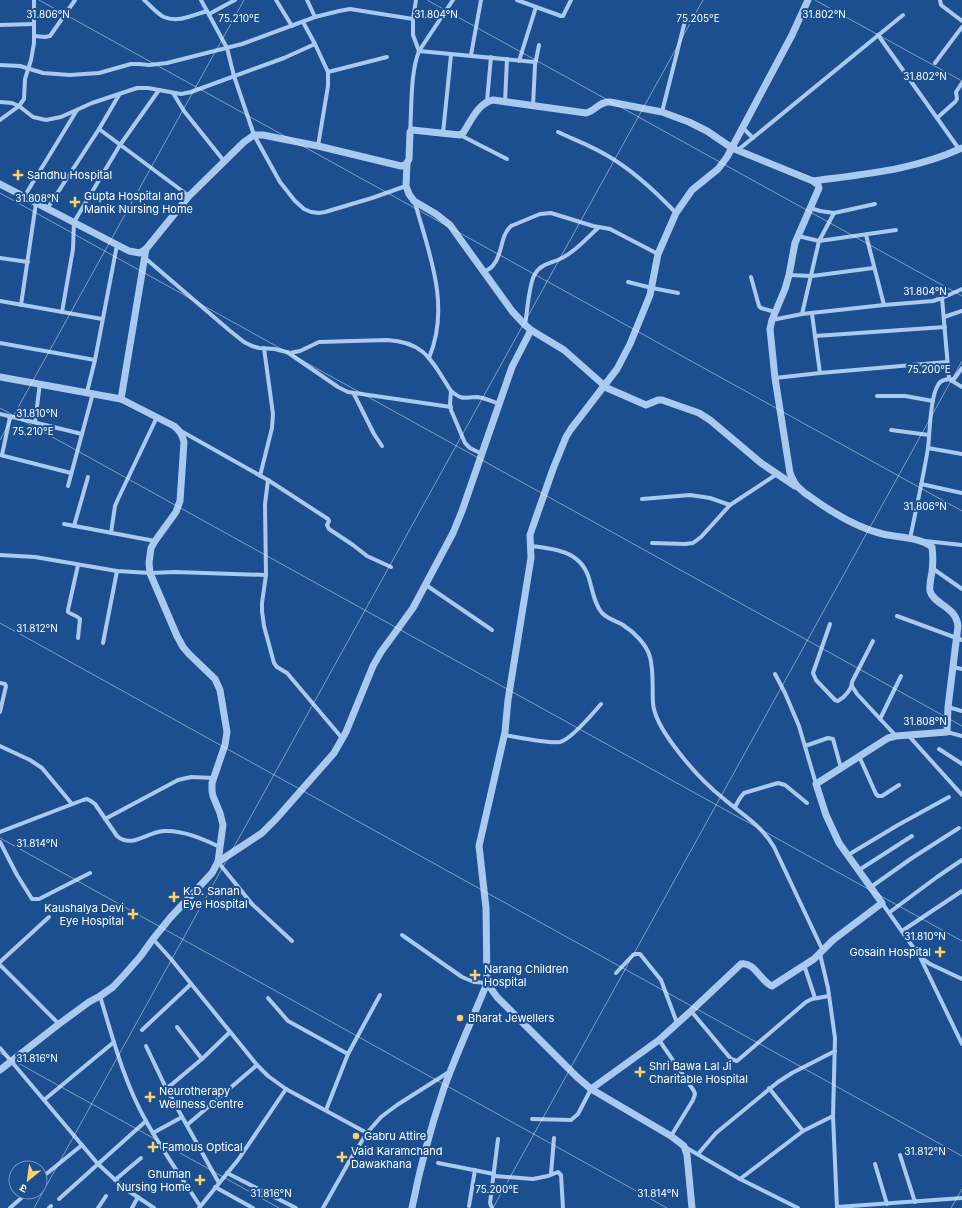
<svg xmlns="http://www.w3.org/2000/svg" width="962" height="1208" font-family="Inter,'Noto Sans Devanagari',sans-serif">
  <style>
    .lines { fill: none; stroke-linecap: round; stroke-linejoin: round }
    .minor { stroke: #a9c9ee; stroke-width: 4 }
    .tertiary { stroke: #a9c9ee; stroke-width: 7 }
    .ticks { fill: none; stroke: #fff; stroke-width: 1; stroke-opacity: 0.45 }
    .poi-dot { fill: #ffd166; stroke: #1b4f8f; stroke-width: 1.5 }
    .labels { text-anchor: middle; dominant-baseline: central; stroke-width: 4; stroke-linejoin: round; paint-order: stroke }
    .poi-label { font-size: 11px; fill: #fff; stroke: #1b4f8f; text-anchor: start }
    .ticks-label { font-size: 10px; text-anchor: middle; fill: #fff; stroke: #1b4f8f; stroke-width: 4; stroke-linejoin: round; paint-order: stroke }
  </style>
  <rect width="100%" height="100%" fill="#1b4f8f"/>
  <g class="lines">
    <g class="minor">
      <path d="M144 0C150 5 156 13 164 17 178 23 193 15 207 11"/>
      <path d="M201 0 227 48 234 76 254 135 280 182 295 201 304 209 311 212 319 213 325 212 372 198 406 186"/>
      <path d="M276 0 292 26"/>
      <path d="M307 0 315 17"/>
      <path d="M416 0 413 19V35L419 51 535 62"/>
      <path d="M517 0 561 16H563L571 0"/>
      <path d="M940 0 941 5 962 21"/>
      <path d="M209 14 235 0"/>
      <path d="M303 22 315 44 328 72V86L318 146"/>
      <path d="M0 25 34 24"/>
      <path d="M878 35 959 149"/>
      <path d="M34 36 45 37 50 36 75 0"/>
      <path d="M471 55 481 0"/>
      <path d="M519 61 536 7"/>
      <path d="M935 63 962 27"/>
      <path d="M0 65 20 66 43 73 70 75 99 73 131 64H139L149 65 167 63 242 44 315 17 339 11 350 9 413 19"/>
      <path d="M328 72 387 57"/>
      <path d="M173 93 184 111 224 161"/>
      <path d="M487 101 491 57"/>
      <path d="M0 102 12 103 19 106 33 117 46 120 61 117 92 103 137 88H148L181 94 191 92 284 58 315 44"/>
      <path d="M505 102 507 59"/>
      <path d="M533 106 535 65 539 45"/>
      <path d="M662 112 686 17"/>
      <path d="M937 118 955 102 957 99 956 92 962 83"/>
      <path d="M0 120 19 106 24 99 25 79 31 60 34 43V0"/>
      <path d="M743 128 753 138"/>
      <path d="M99 129 189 196"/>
      <path d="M410 132C412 107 410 74 419 51L453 0"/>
      <path d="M558 132C575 140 592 146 608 156 634 171 655 191 676 213"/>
      <path d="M443 133 451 55"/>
      <path d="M460 135 507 159"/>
      <path d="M738 150 903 15"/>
      <path d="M24 197 77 110"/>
      <path d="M415 203C429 253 451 306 429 358"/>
      <path d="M810 208 820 211 834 213 875 204"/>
      <path d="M47 209 99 129 119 95"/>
      <path d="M866 235 884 305"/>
      <path d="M798 236 819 241 896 230"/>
      <path d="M0 258 28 262"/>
      <path d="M145 258 229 330 244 342 252 346 259 348 275 349 290 353 300 351 319 342 387 340C426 342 432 362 451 391 463 401 464 397 477 397 485 398 492 401 499 404"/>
      <path d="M484 272C487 270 492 268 494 264 503 253 500 236 511 226L540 214 551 213 593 226 610 229 658 254"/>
      <path d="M789 275 812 276 873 268"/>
      <path d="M751 277 759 306 761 308 775 312"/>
      <path d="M628 282 652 288 678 293"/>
      <path d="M942 298 949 379 962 387"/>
      <path d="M0 301 102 319"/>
      <path d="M21 305 36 203"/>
      <path d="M62 312 73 249 74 222 120 145 159 90"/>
      <path d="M802 314 819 241 834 213"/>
      <path d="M812 314 820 373"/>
      <path d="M944 317 962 311"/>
      <path d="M772 320 802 314 884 305 933 301 942 298 962 289"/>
      <path d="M525 325C527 314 529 282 535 274 540 265 550 263 558 260 574 253 586 239 599 227"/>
      <path d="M815 336 945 327"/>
      <path d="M0 343 95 360"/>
      <path d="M287 352 338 387 348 392 451 407"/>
      <path d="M775 378 820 373 947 362"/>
      <path d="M451 391 450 404 451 410 465 443 470 448 482 454"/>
      <path d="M87 392 95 360 117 245"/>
      <path d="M354 394 374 434 382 446"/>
      <path d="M877 396H905L933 401"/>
      <path d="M0 414 82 434"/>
      <path d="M35 422 40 383"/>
      <path d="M891 430 929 435"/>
      <path d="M181 431 268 480 328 519 329 521 327 525 329 529 353 545 367 556 391 567"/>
      <path d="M928 448 962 454"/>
      <path d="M0 455 71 473"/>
      <path d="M2 455 10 417"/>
      <path d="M260 476 272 428 273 414 264 348"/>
      <path d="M268 480 265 504 266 575 262 603V611L264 626 274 663 277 667 287 673 342 738"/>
      <path d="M921 484 962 493"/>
      <path d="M68 486 93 393"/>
      <path d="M642 499 690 495 710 498 730 505"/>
      <path d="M64 524 155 541"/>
      <path d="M74 526 88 477"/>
      <path d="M111 533 115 506 118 499 157 417"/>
      <path d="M910 539C916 509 923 479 928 448 930 432 930 398 938 385 941 379 948 379 954 379L962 368"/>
      <path d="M925 541 962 545"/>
      <path d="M652 543 685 544 693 543 701 537 730 505 777 474"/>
      <path d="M531 546C558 549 583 552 590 582 593 593 595 605 602 613 608 619 616 621 623 625 634 632 647 645 650 657 654 672 652 688 653 703 654 718 665 734 674 746 688 765 705 784 724 799 743 815 761 825 774 847L823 951"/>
      <path d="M0 555 35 557 117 571 150 573 175 572 266 575"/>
      <path d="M932 568 962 589"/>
      <path d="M426 585 492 630"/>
      <path d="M897 616 962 640"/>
      <path d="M830 624 813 673 816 680 835 700 838 701C844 698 852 689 852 682L873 641"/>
      <path d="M78 638 80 619C76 615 72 615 68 612V610L78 565"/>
      <path d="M103 643 117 571"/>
      <path d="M953 667 962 669"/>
      <path d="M775 674 785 693 799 726 816 784"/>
      <path d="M0 683 5 684 6 686 0 712"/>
      <path d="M852 686 857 694 896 736"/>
      <path d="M948 707 962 711"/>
      <path d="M880 719 901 676"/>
      <path d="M947 732 962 736"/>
      <path d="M504 735C517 737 549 744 560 742 572 739 593 713 601 704"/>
      <path d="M908 735 962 795"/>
      <path d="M0 746 30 760 42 768 72 804"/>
      <path d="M805 746 828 738 833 739 841 768"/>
      <path d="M939 749 962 764"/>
      <path d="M859 756 876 794 878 796H882L899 785"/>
      <path d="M735 807 740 798 744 793 778 783 785 785 807 803"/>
      <path d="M105 819 178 780 191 777 214 778"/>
      <path d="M0 832 83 800 87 799 91 801 95 804 117 836C132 849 146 832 164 831 183 830 203 839 220 847"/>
      <path d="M0 842 17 875 32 899H39L90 873"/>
      <path d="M848 855 898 825 949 797"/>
      <path d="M218 862 252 904 292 941"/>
      <path d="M859 870 912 836"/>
      <path d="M871 887 912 858 959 828"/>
      <path d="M882 903 920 957 930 964 962 979"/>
      <path d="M890 912 937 877 962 860"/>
      <path d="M902 931 962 891"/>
      <path d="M402 935 462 977 474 982 487 983"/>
      <path d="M153 939 171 959 257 1065 268 1076 286 1089 367 1133"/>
      <path d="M820 954 828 988 835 1038 833 1116 837 1208"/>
      <path d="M921 959 962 1044"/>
      <path d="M0 962 49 917"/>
      <path d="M0 965 59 1024"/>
      <path d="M804 965 815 998"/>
      <path d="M616 973 633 955 636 954H640L661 980 677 1023"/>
      <path d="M100 996C113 1039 124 1082 146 1121 162 1150 182 1178 200 1206"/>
      <path d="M268 998 288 1021 348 1054"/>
      <path d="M691 1011 731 1059 737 1061 806 1002 812 999 829 996"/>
      <path d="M177 1027 202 1059"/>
      <path d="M142 1030 191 984"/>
      <path d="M659 1040 694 1091 695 1094 693 1100 671 1136"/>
      <path d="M146 1046 166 1088 219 1183"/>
      <path d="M0 1048 98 1164 124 1188 154 1208"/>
      <path d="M166 1088 171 1085 202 1059 230 1032"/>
      <path d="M769 1088 803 1131"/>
      <path d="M44 1100 114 1042"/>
      <path d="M326 1110 348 1054 380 995"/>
      <path d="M532 1119 571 1120 578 1114 591 1089"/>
      <path d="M187 1125 257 1065"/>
      <path d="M153 1133 182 1117"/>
      <path d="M685 1147 740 1179 798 1208"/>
      <path d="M698 1154 716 1133 778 1082 792 1073 835 1051"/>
      <path d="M900 1155 915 1202"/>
      <path d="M438 1163 494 1174"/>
      <path d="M875 1164 887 1204"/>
      <path d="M227 1173 296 1208"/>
      <path d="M551 1174 554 1138"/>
      <path d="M494 1176 533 1179 548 1176 558 1172 561 1175 563 1208"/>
      <path d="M40 1179 82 1145"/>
      <path d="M740 1179 803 1131 833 1116"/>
      <path d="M115 1180 141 1158"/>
      <path d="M215 1187 253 1208"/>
      <path d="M59 1199 146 1121"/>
      <path d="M469 1206 475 1170"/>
      <path d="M837 1207 962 1198"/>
      <path d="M10 1208 28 1192"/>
      <path d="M49 1208 51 1206"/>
      <path d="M98 1208 106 1196"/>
      <path d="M132 1208 138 1197"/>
      <path d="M199 1208 238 1160 286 1089"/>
      <path d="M323 1208 350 1160 367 1133 381 1117 397 1105 449 1072"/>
      <path d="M492 1208 490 1203 498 1139"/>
    </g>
    <g class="tertiary">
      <path d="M407 163 406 186 409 194 414 201 436 214 450 225 512 311 525 325 531 330 564 350 607 388 646 405 658 400H662L699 413 710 420 761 463 795 486"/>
      <path d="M813 181C864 174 915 170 962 148"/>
      <path d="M0 184 129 251 140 253 146 249 189 196 244 142 254 135H263L318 146 401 166C406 165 407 164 409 159L410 132 412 130 460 135 463 133C471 121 478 103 493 100L586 113C596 111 599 101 610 102L662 112 689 122 707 131 732 148 813 181 818 185 819 188 795 243 789 275 785 289 772 320 770 329 775 378 790 473C792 478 794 483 798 487 802 491 807 495 812 498 833 513 857 528 883 534 899 538 919 537 932 547 933 555 933 564 932 572 931 578 929 585 930 591 934 605 956 606 958 626L948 707 947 732 896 736 888 738 816 784 826 815 839 843 882 903 833 940 814 959 772 986C761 982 754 961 741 964L691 1011 659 1040 591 1089"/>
      <path d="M0 377 121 399 146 249"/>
      <path d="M218 862 262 833 276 819 334 753 346 732 373 666 381 652 413 608 453 533 462 511 512 367 531 330"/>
      <path d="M0 1070 59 1024 89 1002 100 996 113 987 125 974 140 957 153 939 170 918 212 873 218 862 223 825 220 813 213 796 212 791V783L225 745 227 732 220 690 215 679 189 654 183 647 177 636 150 573 149 563 151 548 155 541 176 512 180 501 184 442C182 434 180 431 174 426L121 399"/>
      <path d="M412 1208C420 1167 431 1127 444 1088 457 1052 473 1018 487 983"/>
      <path d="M692 1208 687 1155 684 1146 671 1136 591 1089 577 1077 497 997 487 983 486 908 479 846 505 732 508 700 531 558 530 535 532 529 553 469 566 437 571 429 617 369 630 344 650 295 658 254 676 213 692 190 718 169 727 157 792 35 808 0"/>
    </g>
  </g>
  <path class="ticks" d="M39 0 962 511M427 0 962 296M815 0 962 81M0 193 962 726M0 408 962 941M0 440 244 0M0 623 962 1156M0 838 667 1208M0 1053 279 1208M34 1208 703 0M493 1208 962 361M951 1208 962 1189"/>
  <g class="poi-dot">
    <path d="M16 169h4v4h4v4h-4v4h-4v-4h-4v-4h4z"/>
    <path d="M73 196h4v4h4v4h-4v4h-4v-4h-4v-4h4z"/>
    <path d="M172 891h4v4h4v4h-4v4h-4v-4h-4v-4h4z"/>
    <path d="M131 908h4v4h4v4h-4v4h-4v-4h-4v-4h4z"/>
    <path d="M938 946h4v4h4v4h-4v4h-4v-4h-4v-4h4z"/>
    <path d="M473 969h4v4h4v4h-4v4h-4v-4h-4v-4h4z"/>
    <circle cx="460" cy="1018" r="4"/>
    <path d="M638 1066h4v4h4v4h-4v4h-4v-4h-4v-4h4z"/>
    <path d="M148 1091h4v4h4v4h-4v4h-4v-4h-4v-4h4z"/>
    <circle cx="356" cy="1136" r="4"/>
    <path d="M151 1141h4v4h4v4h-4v4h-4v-4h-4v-4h4z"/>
    <path d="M340 1151h4v4h4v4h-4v4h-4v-4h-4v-4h4z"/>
    <path d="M198 1174h4v4h4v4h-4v4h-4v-4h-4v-4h4z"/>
  </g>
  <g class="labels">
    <g class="poi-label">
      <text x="27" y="175">Sandhu Hospital</text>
      <text x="84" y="196">Gupta Hospital and<tspan x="84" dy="13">Manik Nursing Home</tspan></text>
      <text x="183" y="891">K.D. Sanan<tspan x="183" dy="13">Eye Hospital</tspan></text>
      <text x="124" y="908" text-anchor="end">Kaushalya Devi<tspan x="124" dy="13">Eye Hospital</tspan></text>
      <text x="931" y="952" text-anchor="end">Gosain Hospital</text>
      <text x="484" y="969">Narang Children<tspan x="484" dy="13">Hospital</tspan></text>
      <text x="468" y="1018">Bharat Jewellers</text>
      <text x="649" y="1066">Shri Bawa Lal Ji<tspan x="649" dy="13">Charitable Hospital</tspan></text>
      <text x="159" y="1091">Neurotherapy<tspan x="159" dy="13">Wellness Centre</tspan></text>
      <text x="364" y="1136">Gabru Attire</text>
      <text x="162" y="1147">Famous Optical</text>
      <text x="351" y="1151">Vaid Karamchand<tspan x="351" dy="13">Dawakhana</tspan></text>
      <text x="191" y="1174" text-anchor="end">Ghuman<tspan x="191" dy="13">Nursing Home</tspan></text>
    </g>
  </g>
  <g class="ticks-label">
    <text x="48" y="18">31.806°N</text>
    <text x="824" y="18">31.802°N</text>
    <text x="436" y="18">31.804°N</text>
    <text x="239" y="22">75.210°E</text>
    <text x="698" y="22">75.205°E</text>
    <text x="925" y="80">31.802°N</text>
    <text x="37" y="202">31.808°N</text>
    <text x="925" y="295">31.804°N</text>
    <text x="929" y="373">75.200°E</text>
    <text x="37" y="417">31.810°N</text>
    <text x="33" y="435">75.210°E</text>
    <text x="925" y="510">31.806°N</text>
    <text x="37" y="632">31.812°N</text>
    <text x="925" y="725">31.808°N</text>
    <text x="37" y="847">31.814°N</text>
    <text x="925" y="940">31.810°N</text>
    <text x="37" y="1062">31.816°N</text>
    <text x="925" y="1155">31.812°N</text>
    <text x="497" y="1193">75.200°E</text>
    <text x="271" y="1197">31.816°N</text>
    <text x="658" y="1197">31.814°N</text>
  </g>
  <g transform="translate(28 1180) rotate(209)"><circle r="19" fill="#1b4f8f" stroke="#7695bc"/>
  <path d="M0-3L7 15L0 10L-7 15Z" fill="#ffd166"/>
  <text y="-6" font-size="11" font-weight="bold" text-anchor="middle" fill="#ffffff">उ</text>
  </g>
</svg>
